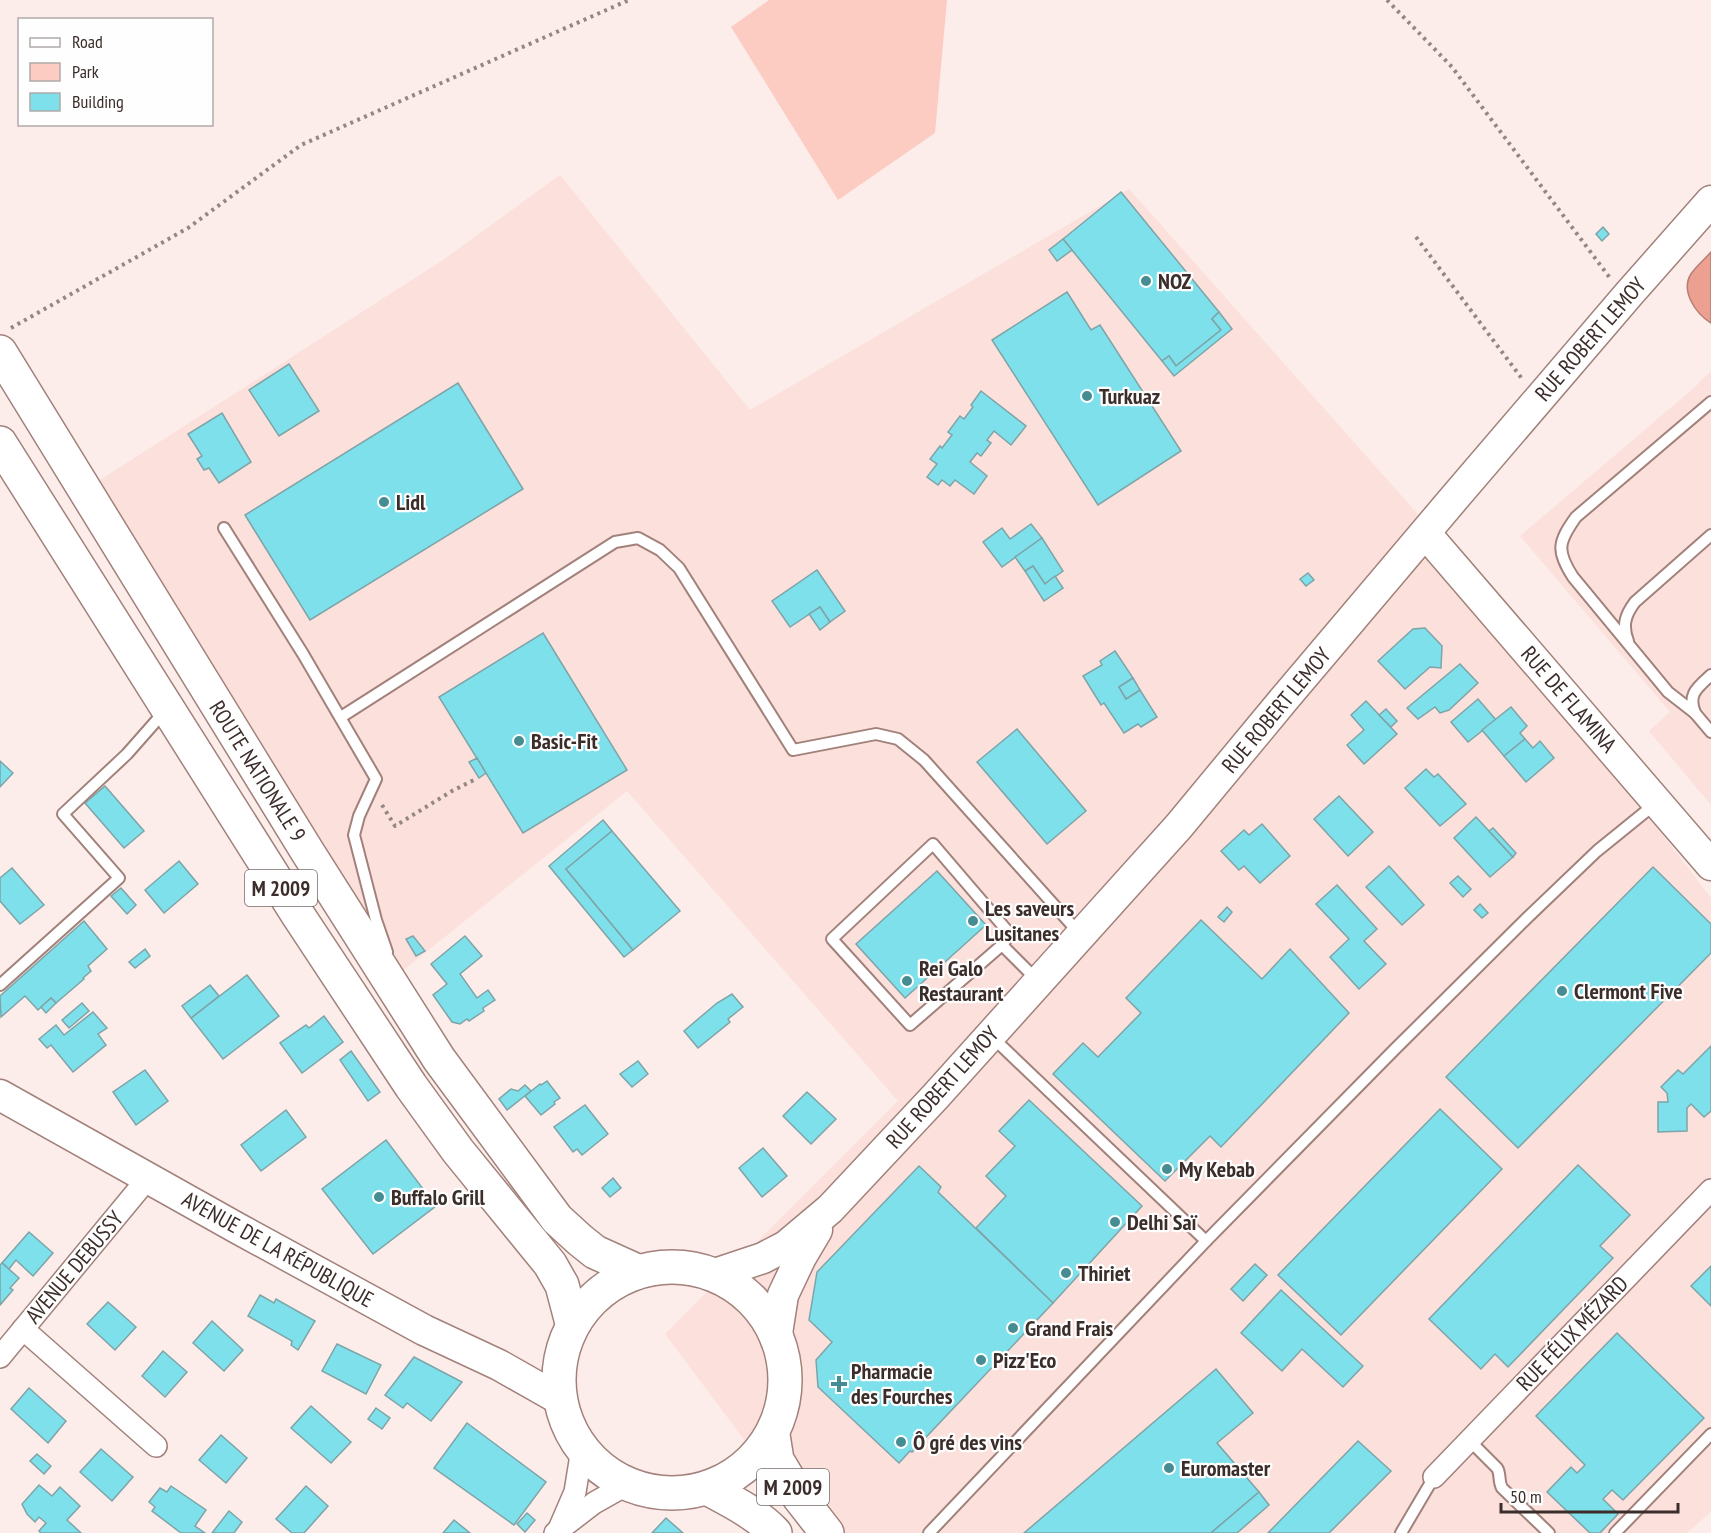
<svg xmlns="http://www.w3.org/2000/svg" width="1711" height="1533" font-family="'PT Sans Narrow',sans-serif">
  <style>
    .built { fill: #fbe0db }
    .green { fill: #fcccc2 }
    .water { fill: #eca092; stroke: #b77e73; stroke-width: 1.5 }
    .building { fill: #7ee0eb; stroke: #7ea4a8; stroke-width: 1.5 }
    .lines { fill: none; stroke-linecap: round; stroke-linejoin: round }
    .lane-casing { stroke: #a2817b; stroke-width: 14 }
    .street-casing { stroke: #a2817b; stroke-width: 24 }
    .secondary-casing { stroke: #a2817b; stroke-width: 33 }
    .primary-casing { stroke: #a2817b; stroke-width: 36 }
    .path { stroke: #958683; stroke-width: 4; stroke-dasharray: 3 4.5; stroke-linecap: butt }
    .lane { stroke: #fff; stroke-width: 10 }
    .street { stroke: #fff; stroke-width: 21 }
    .secondary { stroke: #fff; stroke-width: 30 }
    .primary { stroke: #fff; stroke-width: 33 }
    .poi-dot { fill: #458c93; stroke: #fefefe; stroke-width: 2 }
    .labels { text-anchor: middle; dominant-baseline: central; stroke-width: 4.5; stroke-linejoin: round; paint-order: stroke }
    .shield { fill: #fefefe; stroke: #766c6a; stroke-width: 1.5 }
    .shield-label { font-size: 21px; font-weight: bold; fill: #3b2d2a }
    .poi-label { font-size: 22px; font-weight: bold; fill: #3b2d2a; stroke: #fefefe; text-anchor: start }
    .street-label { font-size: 22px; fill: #3b2d2a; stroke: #fefefe }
  </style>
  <rect width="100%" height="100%" fill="#fcedea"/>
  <g class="built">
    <path d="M560 175 750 410 1129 189 1424 521 1711 898V1512L1687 1533H814L665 1334 898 1101 627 791 396 976 75 496 443 260Z"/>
    <path d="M1711 371V805L1649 731 1670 712 1520 536 1694 388Z"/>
  </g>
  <path class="green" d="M769 0H947L935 133 838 200 731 27Z"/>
  <path class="water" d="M1711 252V323C1696 314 1680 291 1691 274 1696 266 1705 259 1711 252Z"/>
  <g class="building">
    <path d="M1121 192 1219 312 1212 319 1221 330 1176 366 1169 356 1162 361 1063 239Z"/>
    <path d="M1603 227 1609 234 1602 241 1596 234Z"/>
    <path d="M1063 239 1072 250 1057 261 1049 250Z"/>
    <path d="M1067 292 1091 330 1100 325 1181 451 1098 505 992 340Z"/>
    <path d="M1219 312 1232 329 1174 376 1162 361 1169 356 1176 366 1221 330 1212 319Z"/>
    <path d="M289 364 319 411 279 436 249 390Z"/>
    <path d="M458 383 523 489 310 620 245 515Z"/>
    <path d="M981 391 1026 426 1011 445 994 431 987 440 991 443 981 456 977 453 970 462 987 476 974 494 955 480 950 486 942 480 938 485 927 477 937 464 930 459 940 446 942 448 952 435 948 432 960 416 964 419 973 407 971 405Z"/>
    <path d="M222 413 251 462 219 483 209 468 204 470 197 459 202 456 188 434Z"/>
    <path d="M1031 524 1042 538 1002 567 983 542 1002 528 1010 539Z"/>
    <path d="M1042 538 1063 571 1045 584 1033 566 1025 571 1015 557Z"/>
    <path d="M1033 566 1045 584 1055 576 1063 588 1044 601 1025 571Z"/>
    <path d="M817 570 845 611 830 622 820 607 790 627 772 601Z"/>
    <path d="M1308 573 1314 580 1306 586 1300 579Z"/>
    <path d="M820 607 830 622 820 630 809 614Z"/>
    <path d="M1425 628 1442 646 1441 668 1430 667 1405 689 1378 661 1413 629Z"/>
    <path d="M543 633 627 770 523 833 439 697Z"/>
    <path d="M1115 651 1133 678 1119 687 1126 699 1140 690 1157 717 1141 727 1138 724 1124 733 1104 703 1101 705 1083 676 1102 665 1100 661Z"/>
    <path d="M1460 664 1478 683 1449 710 1440 713 1435 707 1418 719 1407 708Z"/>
    <path d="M1133 678 1140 690 1126 699 1119 687Z"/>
    <path d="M1478 699 1496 720 1468 742 1451 722Z"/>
    <path d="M1366 701 1397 734 1364 764 1347 745 1364 730 1351 715Z"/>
    <path d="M1511 707 1527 726 1520 733 1525 739 1504 756 1482 730Z"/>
    <path d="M1386 709 1397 721 1391 727 1379 715Z"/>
    <path d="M1017 729 1086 811 1047 844 977 762Z"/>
    <path d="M1525 739 1533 748 1540 741 1554 758 1526 782 1504 756Z"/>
    <path d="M477 758 486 773 479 778 469 762Z"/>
    <path d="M0 761 13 773 0 787Z"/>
    <path d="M1426 769 1434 777 1438 774 1466 804 1440 826 1405 788Z"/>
    <path d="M105 786 144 831 124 848 85 803Z"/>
    <path d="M1339 796 1373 832 1348 856 1314 819Z"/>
    <path d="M1476 817 1513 857 1490 877 1454 838Z"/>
    <path d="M603 820 612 831 566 869 633 950 624 957 549 866Z"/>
    <path d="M1262 824 1290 856 1260 883 1244 866 1239 870 1221 851 1244 830 1249 835Z"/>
    <path d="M1493 828 1516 853 1513 857 1489 831Z"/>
    <path d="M612 831 680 911 633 950 566 869Z"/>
    <path d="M179 861 198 884 164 913 145 890Z"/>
    <path d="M1389 866 1424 905 1402 925 1366 887Z"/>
    <path d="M1653 867 1711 924V953L1518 1148 1446 1077Z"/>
    <path d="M12 868 44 905 20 924 0 901V878Z"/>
    <path d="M937 871 986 925 905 998 856 944Z"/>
    <path d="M1458 876 1471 889 1463 897 1450 883Z"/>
    <path d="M1337 885 1377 929 1364 941 1386 964 1359 989 1330 957 1349 939 1316 904Z"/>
    <path d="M121 888 136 905 127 914 111 896Z"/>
    <path d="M1480 904 1488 913 1482 918 1474 910Z"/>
    <path d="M1227 907 1232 912 1224 922 1218 917Z"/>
    <path d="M1201 920 1262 979 1290 949 1349 1013 1221 1147 1210 1136 1165 1181 1053 1074 1083 1043 1098 1057 1141 1013 1126 998Z"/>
    <path d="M84 921 107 949 88 966 91 971 83 978 84 979 56 1003 51 998 38 1010 25 996 1 1017 0 996Z"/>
    <path d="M413 936 425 951 416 956 406 939Z"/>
    <path d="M465 936 482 956 460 974 477 998 488 990 495 1000 483 1008 484 1011 469 1021 467 1019 460 1024 452 1022 433 995 447 984 431 964Z"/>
    <path d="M145 949 150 956 135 968 129 962Z"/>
    <path d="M247 975 279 1016 223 1059 191 1018Z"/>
    <path d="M210 985 219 996 191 1018 182 1006Z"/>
    <path d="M732 994 743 1007 728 1019 730 1022 698 1048 684 1031 717 1003Z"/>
    <path d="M51 998 56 1003 46 1013 41 1007Z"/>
    <path d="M82 1003 89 1011 69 1028 62 1020Z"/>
    <path d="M93 1012 107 1028 98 1034 106 1045 73 1072 51 1045 47 1048 39 1039 56 1025 64 1035Z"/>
    <path d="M324 1016 343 1042 302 1073 280 1043 306 1025 309 1028Z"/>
    <path d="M1711 1046V1111L1704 1117 1691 1104 1687 1108V1131L1658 1132V1102H1668L1667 1093 1661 1087 1678 1070 1683 1074Z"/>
    <path d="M351 1051 380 1092 368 1101 340 1060Z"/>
    <path d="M638 1061 648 1074 632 1087 620 1074Z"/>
    <path d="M145 1070 168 1101 136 1125 113 1092Z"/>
    <path d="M547 1081 560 1098 554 1102 555 1104 541 1115 525 1096 540 1084 541 1085Z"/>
    <path d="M525 1085 531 1091 507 1110 499 1099 511 1089 518 1091Z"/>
    <path d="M807 1092 836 1119 811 1144 783 1116Z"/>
    <path d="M1029 1100 1142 1206 1053 1303 976 1228 1006 1196 986 1176 1015 1146 999 1131Z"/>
    <path d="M585 1105 608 1134 582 1155 577 1149 573 1152 554 1127Z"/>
    <path d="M1440 1109 1502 1169 1341 1335 1278 1275Z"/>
    <path d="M286 1110 306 1137 261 1171 241 1145Z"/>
    <path d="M386 1140 436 1206 373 1254 322 1189Z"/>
    <path d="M763 1148 787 1176 762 1197 739 1168Z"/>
    <path d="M1578 1165 1630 1215 1600 1246 1613 1258 1508 1367 1495 1354 1481 1369 1429 1319Z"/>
    <path d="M919 1166 941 1187 938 1192 1053 1303 912 1452 910 1451 899 1463 818 1387 816 1360 832 1342 809 1320 817 1272Z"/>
    <path d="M613 1178 621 1188 610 1197 602 1188Z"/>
    <path d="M29 1232 53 1253 33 1276 16 1260 9 1269 2 1263Z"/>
    <path d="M2 1263 19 1278 10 1288 13 1290 0 1305V1265Z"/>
    <path d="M1255 1264 1267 1275 1243 1301 1231 1289Z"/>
    <path d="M1711 1266V1306L1691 1286Z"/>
    <path d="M1281 1290 1363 1366 1343 1387 1302 1349 1282 1371 1241 1333Z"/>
    <path d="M260 1295 274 1303 276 1299 315 1321 298 1350 291 1345 292 1341 248 1316Z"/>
    <path d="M108 1302 136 1327 115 1350 87 1324Z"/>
    <path d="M212 1321 243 1350 224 1371 193 1343Z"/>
    <path d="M1617 1333 1704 1418 1623 1500 1612 1490 1603 1499 1618 1514 1600 1533H1590L1547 1492 1571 1467 1577 1473 1585 1465 1536 1416Z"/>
    <path d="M337 1344 381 1365 366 1394 322 1371Z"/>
    <path d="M163 1351 187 1372 165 1397 142 1376Z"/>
    <path d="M414 1357 462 1382 431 1421 407 1403 403 1408 385 1395Z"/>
    <path d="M1216 1369 1253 1413 1217 1443 1259 1492 1211 1533H1024Z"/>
    <path d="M29 1388 66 1421 48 1443 11 1409Z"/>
    <path d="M311 1406 351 1442 331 1463 291 1428Z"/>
    <path d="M376 1408 390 1418 382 1429 368 1419Z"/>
    <path d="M467 1423 546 1482 514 1525 434 1468Z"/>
    <path d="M221 1435 247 1458 226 1483 199 1460Z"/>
    <path d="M1358 1441 1391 1471 1329 1533H1268Z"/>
    <path d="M101 1449 133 1477 112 1501 80 1472Z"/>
    <path d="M37 1454 51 1466 44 1474 30 1461Z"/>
    <path d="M39 1485 52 1496 60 1487 80 1506 67 1520 81 1533H41L39 1531 46 1523 39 1517 35 1522 27 1514 22 1504Z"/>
    <path d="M171 1486 206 1510 195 1526 205 1533H181L152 1511 155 1507 149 1502 160 1488 167 1492Z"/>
    <path d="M306 1486 328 1506 304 1533H292L276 1519Z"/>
    <path d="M1259 1492 1269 1505 1237 1533H1211Z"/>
    <path d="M229 1511 242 1522 234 1533H212Z"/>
    <path d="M527 1513 535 1520 525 1532 517 1524Z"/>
    <path d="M666 1518 683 1533H652Z"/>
    <path d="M454 1520 470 1533H443Z"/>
  </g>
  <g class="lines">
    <defs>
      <g id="lane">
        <path d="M1711 402 1576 517C1558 542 1556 551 1573 577L1668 692 1695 713 1711 732"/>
        <path d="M224 528 303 654 376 779 359 816 354 835 376 920 387 952"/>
        <path d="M1628 641C1622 626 1625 615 1635 602L1711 535"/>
        <path d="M1695 713C1687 694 1698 687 1711 675"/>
        <path d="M341 717 615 542 638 538 660 550 679 568 793 750 876 734 898 739 924 760 1080 934"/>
        <path d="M933 844 1010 934 1002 945 910 1025 832 939Z"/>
        <path d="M1002 945 1038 981"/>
        <path d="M0 985 119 878 63 814 127 754 164 712"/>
        <path d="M991 1036 1206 1241"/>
        <path d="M1469 1440 1497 1468C1501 1474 1498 1481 1502 1488L1549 1533"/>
        <path d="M929 1533 1206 1241 1395 1049 1528 917 1597 851 1655 804"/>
        <path d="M1401 1533 1434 1477"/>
        <path d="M1615 1533 1711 1434"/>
      </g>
      <g id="street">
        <path d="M23 1329 156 1446"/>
        <path d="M0 1357 148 1178"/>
        <path d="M1434 1477 1711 1190"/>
        <path d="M559 1529 575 1492 582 1449"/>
        <path d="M555 1533 594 1503 626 1485"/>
      </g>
      <g id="secondary">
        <path d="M1426 534 1711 865"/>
        <path d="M0 1095 237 1228 424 1330 499 1365 559 1399"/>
        <path d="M715 1274 763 1258 786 1246 830 1209 935 1097 1179 826 1285 698 1450 503 1628 295 1711 201"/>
        <path d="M776 1340 783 1295 801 1257 817 1230"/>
      </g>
      <g id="primary">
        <path d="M0 352 307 851 439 1059 557 1219 580 1240 595 1252 637 1271"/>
        <path d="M0 443 298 915 411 1086 458 1151 550 1264 562 1285 572 1323"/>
        <circle cx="672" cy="1380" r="113"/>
        <path d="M773 1435 777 1460 799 1497 827 1533"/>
        <path d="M707 1488C731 1501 756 1513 775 1533"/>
      </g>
    </defs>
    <use href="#lane" class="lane-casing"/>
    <use href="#street" class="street-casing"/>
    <use href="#secondary" class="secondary-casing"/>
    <use href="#primary" class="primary-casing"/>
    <g class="path">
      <path d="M1387 0 1452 67 1610 278"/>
      <path d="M1416 237 1523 380"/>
      <path d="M11 328 188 228 301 145 629 0"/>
      <path d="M382 805 395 826 452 791 476 779"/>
    </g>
    <use href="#lane" class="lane"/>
    <use href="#street" class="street"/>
    <use href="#secondary" class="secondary"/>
    <use href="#primary" class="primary"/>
  </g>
  <g class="poi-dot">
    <circle cx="1146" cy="281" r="6"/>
    <circle cx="1087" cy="396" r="6"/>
    <circle cx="384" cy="502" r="6"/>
    <circle cx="519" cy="741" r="6"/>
    <circle cx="973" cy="921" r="6"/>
    <circle cx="907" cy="981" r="6"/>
    <circle cx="1562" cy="991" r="6"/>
    <circle cx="1167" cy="1169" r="6"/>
    <circle cx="379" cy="1197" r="6"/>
    <circle cx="1115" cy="1222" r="6"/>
    <circle cx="1066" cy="1273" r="6"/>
    <circle cx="1013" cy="1328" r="6"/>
    <circle cx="981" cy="1360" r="6"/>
    <path d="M836 1375h6v6h6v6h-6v6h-6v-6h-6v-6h6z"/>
    <circle cx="901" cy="1442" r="6"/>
    <circle cx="1169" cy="1468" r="6"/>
  </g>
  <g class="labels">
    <g class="shield">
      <rect x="245" y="870" width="72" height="36" rx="4.5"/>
      <rect x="757" y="1469" width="72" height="36" rx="4.5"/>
    </g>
    <g class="shield-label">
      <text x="281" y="888">M 2009</text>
      <text x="793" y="1487">M 2009</text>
    </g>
    <g class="poi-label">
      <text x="1158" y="281">NOZ</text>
      <text x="1099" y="396">Turkuaz</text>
      <text x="396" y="502">Lidl</text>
      <text x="531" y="741">Basic-Fit</text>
      <text x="985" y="908">Les saveurs<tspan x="985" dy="25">Lusitanes</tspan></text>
      <text x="919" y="968">Rei Galo<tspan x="919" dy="25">Restaurant</tspan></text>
      <text x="1574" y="991">Clermont Five</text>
      <text x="1179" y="1169">My Kebab</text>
      <text x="391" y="1197">Buffalo Grill</text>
      <text x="1127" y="1222">Delhi Saï</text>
      <text x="1078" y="1273">Thiriet</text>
      <text x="1025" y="1328">Grand Frais</text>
      <text x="993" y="1360">Pizz'Eco</text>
      <text x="851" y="1371">Pharmacie<tspan x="851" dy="25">des Fourches</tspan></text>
      <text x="913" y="1442">Ô gré des vins</text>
      <text x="1181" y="1468">Euromaster</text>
    </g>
    <g class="street-label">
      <text transform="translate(1590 339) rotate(-49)">RUE ROBERT LEMOY</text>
      <text transform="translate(1569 699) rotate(49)">RUE DE FLAMINA</text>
      <text transform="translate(1276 710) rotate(-50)">RUE ROBERT LEMOY</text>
      <text transform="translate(258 771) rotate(58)">ROUTE NATIONALE 9</text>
      <text transform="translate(942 1087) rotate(-48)">RUE ROBERT LEMOY</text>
      <text transform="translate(278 1249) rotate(29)">AVENUE DE LA RÉPUBLIQUE</text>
      <text transform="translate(74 1267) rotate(-50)">AVENUE DEBUSSY</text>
      <text transform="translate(1572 1333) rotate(-46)">RUE FÉLIX MÉZARD</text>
    </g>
  </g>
  <rect x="18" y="18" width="195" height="108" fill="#fefefe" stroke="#b0aaa9" stroke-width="1.5"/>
  <rect x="30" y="38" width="30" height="9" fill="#ffffff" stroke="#b0aaa9" stroke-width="1.5"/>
  <text x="72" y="48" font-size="18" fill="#3b2d2a">Road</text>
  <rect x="30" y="63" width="30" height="18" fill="#fcccc2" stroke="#b0aaa9" stroke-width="1.5"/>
  <text x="72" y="78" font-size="18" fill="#3b2d2a">Park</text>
  <rect x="30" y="93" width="30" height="18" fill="#7ee0eb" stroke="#b0aaa9" stroke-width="1.5"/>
  <text x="72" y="108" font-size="18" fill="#3b2d2a">Building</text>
  <path d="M1501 1503v9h177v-9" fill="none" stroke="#3b2d2a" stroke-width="3"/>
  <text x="1510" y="1503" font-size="18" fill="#3b2d2a" stroke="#fefefe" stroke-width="4.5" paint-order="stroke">50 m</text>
</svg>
